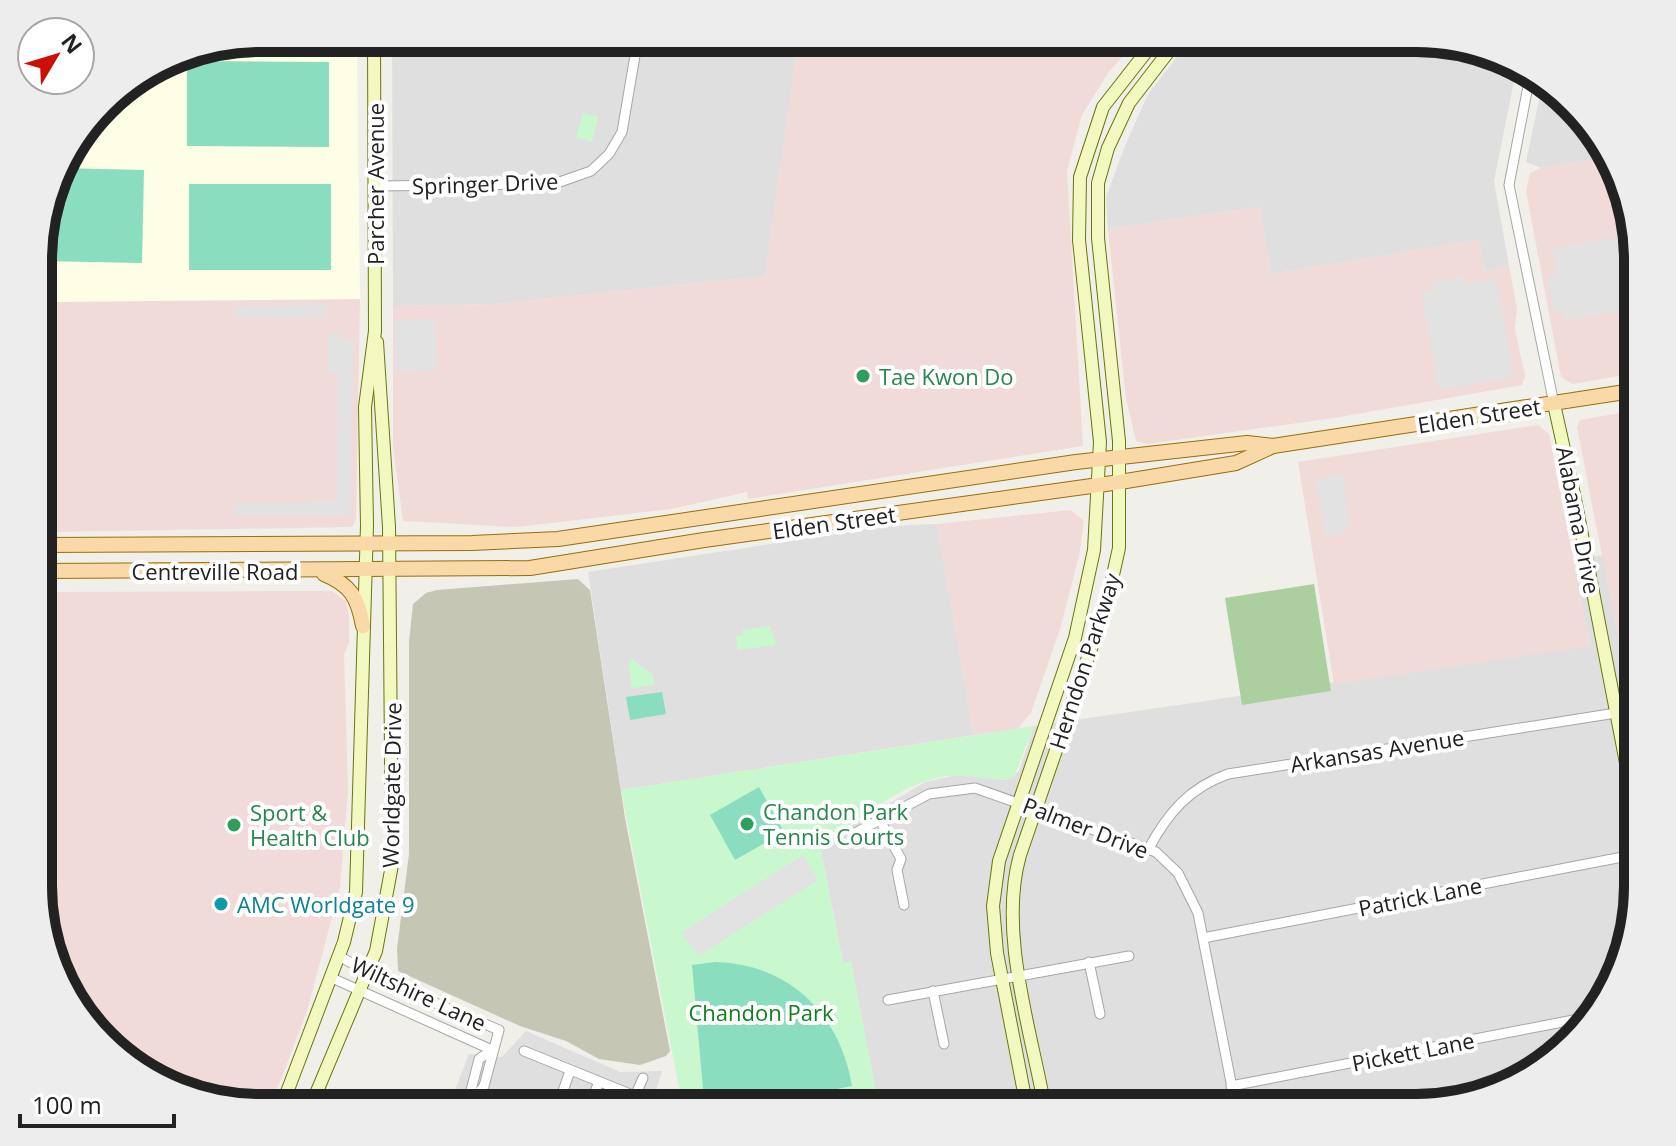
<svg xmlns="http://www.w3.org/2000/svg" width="1676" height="1146" font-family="'Open Sans',sans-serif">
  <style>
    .residential { fill: #e0dfdf }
    .commercial { fill: #f1dbd9 }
    .education { fill: #fdfee5 }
    .construction { fill: #c5c6b4 }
    .forest { fill: #abcf9f }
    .park { fill: #c9f8cf }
    .pitch { fill: #8bddc0 }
    .parking { fill: #e2e2e2 }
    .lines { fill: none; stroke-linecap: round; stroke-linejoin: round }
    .street-casing { stroke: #a6a6a6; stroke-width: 11 }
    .secondary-casing { stroke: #677809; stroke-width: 14 }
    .primary-casing { stroke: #996f06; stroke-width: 16 }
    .street { stroke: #fff; stroke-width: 9 }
    .secondary { stroke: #f3f8c1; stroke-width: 12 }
    .primary { stroke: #f9d9a7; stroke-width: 14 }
    .leisure-dot { fill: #2e9e5b; stroke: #fff; stroke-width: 3 }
    .culture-dot { fill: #0f9aa8; stroke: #fff; stroke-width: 3 }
    .labels { text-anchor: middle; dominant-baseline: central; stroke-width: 8; stroke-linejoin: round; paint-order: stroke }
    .street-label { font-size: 22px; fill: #222; stroke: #fff }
    .leisure-label { font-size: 22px; fill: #27864d; stroke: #fff; text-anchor: start }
    .culture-label { font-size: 22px; fill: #0d838f; stroke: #fff; text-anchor: start }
    .park-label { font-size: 22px; fill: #107f1e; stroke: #fff }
    .rim { fill: none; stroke: #222; stroke-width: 10 }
  </style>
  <rect width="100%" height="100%" fill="#f1efe9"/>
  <g class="residential">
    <path d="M392 38H799L765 276 496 304 393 306Z"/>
    <path d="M1192 38H1430L1516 71 1494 181 1509 266 1485 272 1479 240 1271 274 1259 207 1108 229 1106 197 1125 146 1148 94Z"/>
    <path d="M1543 81 1551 84 1611 157 1541 168 1526 162Z"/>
    <path d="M937 524 974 735 621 790 588 572 888 526Z"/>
    <path d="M1638 549V900L1592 1021 1514 1085 1416 1108H854L878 1103 851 963H843L820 845 925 782 961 774 1006 780 1019 771 1034 726 1590 645 1573 560Z"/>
    <path d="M526 1031 620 1072 662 1071 651 1108H448L469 1054 502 1057Z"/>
  </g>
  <g class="commercial">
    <path d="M799 38H1139L1108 73 1082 115 1067 171 1083 446 748 499 747 492 671 509 517 527 403 521 393 446V306L496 304 765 276Z"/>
    <path d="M1611 157 1638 246V373L1572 384 1561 377 1526 191 1530 173 1541 168Z"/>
    <path d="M1259 207 1271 274 1479 240 1485 272 1509 266 1517 308 1515 329 1525 376 1522 385 1334 418 1147 444 1136 441 1126 399 1108 229Z"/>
    <path d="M360 299 356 519 352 527 53 532 40 482V302Z"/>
    <path d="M1638 410V707L1632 708 1577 428 1580 420Z"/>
    <path d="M1538 425 1549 434 1590 646 1334 684 1298 462Z"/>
    <path d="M1071 510 1084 521 1079 556 1060 629 1031 713 1017 729 974 735 937 524Z"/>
    <path d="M332 591 346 601 349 617V643L344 654 348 790 340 888 307 1011 278 1087 266 1108H246L125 1062 107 1041V1032L83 997 59 972 40 756V592Z"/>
  </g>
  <path class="education" d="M260 38H357L360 299 40 302V231L68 150 114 93 188 50Z"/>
  <path class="construction" d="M578 579 590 590 625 818 670 1051 666 1056 640 1065 599 1059 566 1041 520 1026 398 971 397 949 409 854V642L413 604 426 593 437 590Z"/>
  <path class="forest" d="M1314 584 1331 691 1242 705 1225 598Z"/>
  <g class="park">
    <path d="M583 113 598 117 592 142 576 137Z"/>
    <path d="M770 626 776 645 738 650 736 636 743 635 742 630Z"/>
    <path d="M632 659 653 675 654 685 632 688 628 663Z"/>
    <path d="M1034 726 1014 777C999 784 967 773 946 776 901 783 858 821 820 845L843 963 851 962 878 1103 854 1108H683L621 790Z"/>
  </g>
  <g class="pitch">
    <path d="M187 61 329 62V147L187 146Z"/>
    <path d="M61 168 144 170 142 263 40 261V231Z"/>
    <rect x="189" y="184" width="142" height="86"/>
    <path d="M662 692 666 714 630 720 626 697Z"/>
    <path d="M759 787 784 832 735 860 710 815Z"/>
    <path d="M715 962C789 964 840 1014 852 1086L742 1108H714L704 1100 692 965Z"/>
  </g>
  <g class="parking">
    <path d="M1634 235 1638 246V347L1631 348 1625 311 1564 320 1563 311 1554 312 1547 278 1557 275 1553 248Z"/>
    <path d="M1464 276 1466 284 1496 278 1514 377 1439 390 1421 292 1434 290 1433 282Z"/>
    <path d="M327 304 326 318H235V307Z"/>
    <path d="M435 320 437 370 396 371 395 321Z"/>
    <path d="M340 333V339H354L350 515H234V503L336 501 338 374 328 373V334Z"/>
    <path d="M1343 475 1350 525 1343 526V534L1325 537 1316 479Z"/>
    <path d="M1626 560 1638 618V629L1631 631 1617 562Z"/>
    <path d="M1638 650V702H1635L1624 652Z"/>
    <path d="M803 855 818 880 698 956 682 932Z"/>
  </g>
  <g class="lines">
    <defs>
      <g id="street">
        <path d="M1530 76 1509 185 1554 404"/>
        <path d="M375 186 554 184 591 171 609 154 622 132 638 38"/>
        <path d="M881 822 901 859 897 870 904 905"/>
        <path d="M853 834 929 794 975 788 1156 852 1178 873 1198 913 1236 1108"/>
        <path d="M1149 848C1168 813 1189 788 1228 774L1616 713 1638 714"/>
        <path d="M1203 938 1638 854"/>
        <path d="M339 956 383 981 499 1030 484 1086 467 1108"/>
        <path d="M1089 962 1100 1014"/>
        <path d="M332 978 492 1050"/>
        <path d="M933 991 944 1044"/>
        <path d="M888 1000 1129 956"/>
        <path d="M524 1051 635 1096 643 1078"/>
        <path d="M1231 1086 1594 1016"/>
        <path d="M467 1106 479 1059 492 1050"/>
        <path d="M557 1108 570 1071"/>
        <path d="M588 1108 599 1082"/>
      </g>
      <g id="secondary">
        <path d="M1554 404 1575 499 1638 825"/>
        <path d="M281 1108 344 942 356 892 367 526 365 407 375 331 374 38"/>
        <path d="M310 1108 376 951 392 865 389 527 377 342"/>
        <path d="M1027 1108 997 953 993 906 999 861 1075 638 1094 550 1100 442 1079 240 1080 177 1103 107 1157 38"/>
        <path d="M1045 1108C1031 1030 998 932 1020 855L1107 602 1119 548V441L1098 238V183L1108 148 1129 103 1179 38"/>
      </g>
      <g id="primary">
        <path d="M40 545 472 543 558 539 1076 462 1247 443 1273 446 1638 390"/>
        <path d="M40 571 530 568 704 540 1120 482 1236 463 1273 446"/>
        <path d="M324 574C351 585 358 598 363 626"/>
      </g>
    </defs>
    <use href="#street" class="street-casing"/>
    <use href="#secondary" class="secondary-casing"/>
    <use href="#primary" class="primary-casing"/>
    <use href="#street" class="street"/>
    <use href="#secondary" class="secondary"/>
    <use href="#primary" class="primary"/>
  </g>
  <g class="leisure-dot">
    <circle cx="863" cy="376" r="8"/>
    <circle cx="747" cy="824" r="8"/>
    <circle cx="234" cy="825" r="8"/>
  </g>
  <circle class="culture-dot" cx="221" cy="904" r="8"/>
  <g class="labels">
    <g class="street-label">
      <text transform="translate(485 183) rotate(-2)">Springer Drive</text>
      <text transform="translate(375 184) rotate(-90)">Parcher Avenue</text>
      <text transform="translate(1479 415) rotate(-9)">Elden Street</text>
      <text transform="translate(1579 520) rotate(79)">Alabama Drive</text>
      <text transform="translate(834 522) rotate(-8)">Elden Street</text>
      <text x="215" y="571">Centreville Road</text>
      <text transform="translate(1084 661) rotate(-72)">Herndon Parkway</text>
      <text transform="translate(1377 750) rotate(-9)">Arkansas Avenue</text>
      <text transform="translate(391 785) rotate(-89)">Worldgate Drive</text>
      <text transform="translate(1086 827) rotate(21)">Palmer Drive</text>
      <text transform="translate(1420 896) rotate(-11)">Patrick Lane</text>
      <text transform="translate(419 993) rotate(25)">Wiltshire Lane</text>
      <text transform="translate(1413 1051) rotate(-11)">Pickett Lane</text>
    </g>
    <g class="leisure-label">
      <text x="879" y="376">Tae Kwon Do</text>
      <text x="763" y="811">Chandon Park<tspan x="763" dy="25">Tennis Courts</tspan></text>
      <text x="250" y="812">Sport &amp;<tspan x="250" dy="25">Health Club</tspan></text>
    </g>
    <g class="culture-label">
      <text x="237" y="904">AMC Worldgate 9</text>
    </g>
    <g class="park-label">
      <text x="761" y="1012">Chandon Park</text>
    </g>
  </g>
  <path d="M0 0H1676V1146H0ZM260 52H1416A208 208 0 0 1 1624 260V886A208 208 0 0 1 1416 1094H260A208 208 0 0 1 52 886V260A208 208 0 0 1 260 52Z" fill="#ededed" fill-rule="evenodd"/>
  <path class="rim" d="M260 52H1416A208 208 0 0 1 1624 260V886A208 208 0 0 1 1416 1094H260A208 208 0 0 1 52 886V260A208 208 0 0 1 260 52Z"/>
  <g transform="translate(56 56) rotate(52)"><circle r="38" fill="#ffffff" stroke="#a7a7a7" stroke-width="2"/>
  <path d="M0-6L14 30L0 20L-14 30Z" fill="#cb1008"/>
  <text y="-12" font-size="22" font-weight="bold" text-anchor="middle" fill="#222222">N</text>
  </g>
  <path d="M20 1114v12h154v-12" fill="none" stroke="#222222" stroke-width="4"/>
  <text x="32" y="1114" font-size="24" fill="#222222" stroke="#ffffff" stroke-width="6" paint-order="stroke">100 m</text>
</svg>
